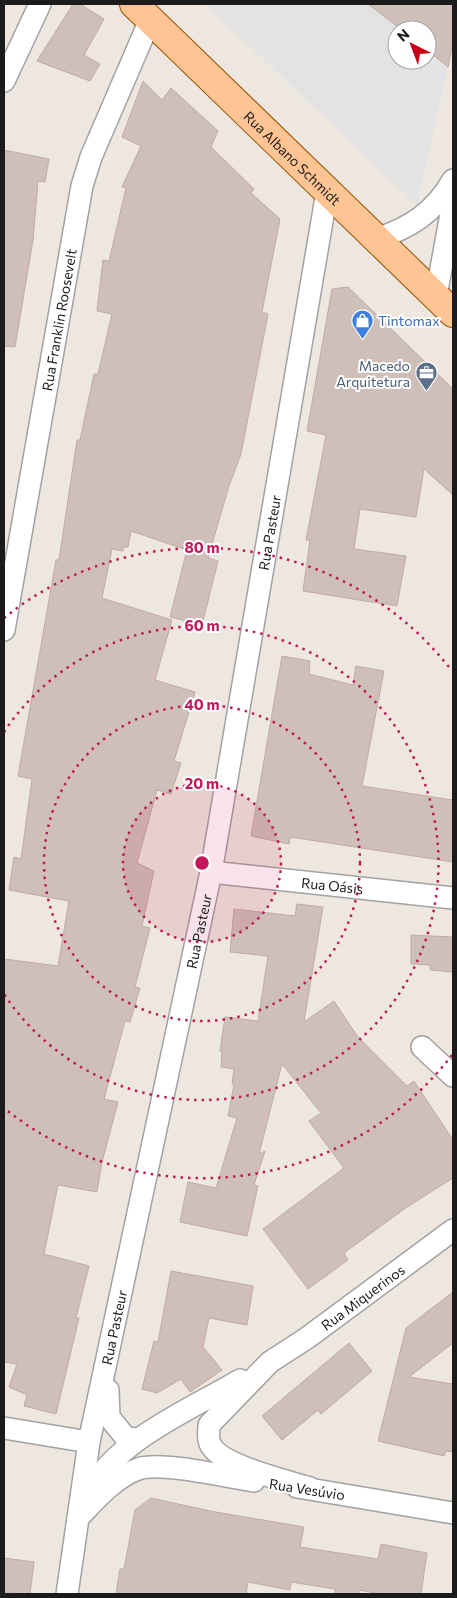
<svg xmlns="http://www.w3.org/2000/svg" width="457" height="1598" font-family="Commissioner,sans-serif">
  <style>
    .parking { fill: #e3e3e3 }
    .building { fill: #cebfb8; stroke: #c0aba1 }
    .lines { fill: none; stroke-linecap: round; stroke-linejoin: round }
    .minor-casing { stroke: #a2a2a2; stroke-width: 24 }
    .primary-casing { stroke: #925100; stroke-width: 30 }
    .minor { stroke: #fff; stroke-width: 21 }
    .primary { stroke: #ffc493; stroke-width: 28 }
    .ring { fill: none; stroke: #c2185b; stroke-width: 2.5; stroke-dasharray: 2.5 5 }
    .labels { text-anchor: middle; dominant-baseline: central; stroke-width: 4; stroke-linejoin: round; paint-order: stroke }
    .street-label { font-size: 14px; fill: #1b1b1b; stroke: #fff }
    .shop-label { font-size: 14px; fill: #366cbe; stroke: #fff; text-anchor: start }
    .service-label { font-size: 14px; fill: #4e5e75; stroke: #fff; text-anchor: end }
    .centre { fill: #c2185b; stroke: #fff; stroke-width: 2.5 }
    .ring-label { font-size: 15px; text-anchor: middle; font-weight: bold; fill: #c2185b; stroke: #fff; stroke-width: 4; stroke-linejoin: round; paint-order: stroke }
  </style>
  <rect width="100%" height="100%" fill="#eee7df"/>
  <path class="parking" d="M205 4H368L402 30H397V60H427V50L448 67 417 205Z"/>
  <g class="building">
    <path d="M73 4H80L104 19 84 55 100 64 90 81 37 61Z"/>
    <path d="M368 4H453V41L448 67 427 50V30H402Z"/>
    <path d="M143 81 162 100 171 88 218 131 211 147 254 189 251 193 280 219 262 312 268 314 241 454 229 486 208 558 218 561 202 625 170 617 187 550 131 531 128 547H123V551L112 549 102 598 172 620 155 680 195 692 174 761 181 763 171 794 157 790 137 863 154 871 142 926 150 928 135 987 140 988 130 1022 125 1021 104 1099 118 1102 102 1162 97 1192 58 1185 44 1254 89 1266 76 1318H79L56 1414 24 1406 27 1395 9 1387 17 1364 4 1362V959L58 966 69 901 9 890 14 857 21 859 32 779 18 776 56 560H59L77 440H80L94 374H98L112 314 97 311 103 260 109 261 126 188 122 187 141 146 122 137Z"/>
    <path d="M4 150 49 159 45 182 38 181 33 240 15 347 4 346Z"/>
    <path d="M348 287 453 389V495L424 469 416 517 360 509 354 549 406 556 397 606 303 591 310 540H306L326 435 307 431 332 289Z"/>
    <path d="M282 656 310 661 309 674 353 685 356 666 384 671 362 786 453 800V862L290 837 289 844 251 836Z"/>
    <path d="M297 904 323 907 304 1022 334 1001 358 1037 407 1086 414 1081 453 1140V1178L407 1207 344 1253 348 1260 308 1289 263 1229 344 1168 309 1121 321 1113 282 1064 259 1154 265 1151 254 1185 258 1186 247 1236 180 1222 188 1182 216 1188 237 1118 228 1116 234 1085 232 1084 234 1069 221 1067 222 1051H220L225 1017 258 1021 268 956 230 952 234 909 295 916Z"/>
    <path d="M411 935 453 937V972L430 970V965L411 964Z"/>
    <path d="M171 1271 253 1286 247 1325 209 1318 203 1347 222 1370 190 1392 181 1379 157 1393 142 1389 154 1341 158 1342Z"/>
    <path d="M453 1292V1343L409 1377 453 1384V1452L446 1451 444 1456 378 1441 406 1328Z"/>
    <path d="M349 1343 372 1371 321 1414 318 1410 282 1440 262 1416Z"/>
    <path d="M151 1498 210 1511 304 1527 300 1547 378 1559 381 1544 427 1553 421 1594H380L359 1590 358 1594H334L335 1589 291 1582 290 1590 248 1582 246 1594H116L120 1569H124L135 1510Z"/>
    <path d="M4 1558 34 1562 30 1594 4 1593Z"/>
  </g>
  <g class="lines">
    <defs>
      <g id="minor">
        <path d="M4 81 40 4"/>
        <path d="M376 239C410 228 435 212 453 180"/>
        <path d="M436 296 453 203"/>
        <path id="s1" d="M4 630 82 186 91 157 150 20"/>
        <path id="s2" d="M211 872 453 898"/>
        <path d="M422 1047 453 1076"/>
        <path d="M108 1390 109 1417 126 1438 138 1439"/>
        <path d="M4 1428 89 1442"/>
        <path d="M297 1487 453 1513"/>
        <path id="s3" d="M310 1488C288 1481 213 1465 209 1440 208 1436 209 1429 209 1425L270 1362 307 1338 453 1230"/>
        <path d="M84 1499C115 1440 184 1413 240 1380"/>
        <path d="M78 1518C95 1500 114 1478 138 1469 160 1461 228 1477 254 1481"/>
        <path id="s4" d="M67 1594 89 1442 211 872 327 192"/>
      </g>
      <g id="primary">
        <path id="s5" d="M134 4 453 313"/>
      </g>
    </defs>
    <use href="#minor" class="minor-casing"/>
    <use href="#primary" class="primary-casing"/>
    <use href="#minor" class="minor"/>
    <use href="#primary" class="primary"/>
  </g>
  <circle cx="202" cy="863" r="79" fill="#c2185b" fill-opacity=".12"/>
  <g class="ring">
    <circle cx="202" cy="863" r="79"/>
    <circle cx="202" cy="863" r="158"/>
    <path d="M4 732A237 237 0 1 1 4 994"/>
    <path d="M452 1055A315 315 0 0 1 4 1108M4 618A315 315 0 0 1 452 671"/>
  </g>
  <defs>
    <symbol id="shop-pin" viewBox="-11 -11 22 30"><path d="M0 17L-7.5 6A9.5 9.5 0 1 1 7.5 6Z" fill="#3f7fe0" stroke="#fff"/><path d="M-5-2.5h2.3a2.7 3.5 0 0 1 5.4 0H5L5.5 6h-11ZM-1.5-2.5h3a1.5 2.3 0 0 0-3 0Z" fill="#fff"/></symbol>
    <symbol id="office-pin" viewBox="-11 -11 22 30"><path d="M0 17L-7.5 6A9.5 9.5 0 1 1 7.5 6Z" fill="#5c6f8a" stroke="#fff"/><path d="M-6-3h4V-5.5h4V-3h4V5H-6ZM-1-4.5V-3h2v-1.5ZM-6 0V1H6V0Z" fill="#fff"/></symbol>
  </defs>
  <g fill-rule="evenodd">
    <use href="#shop-pin" x="350" y="308" width="25" height="34"/>
    <use href="#office-pin" x="414" y="360" width="25" height="34"/>
  </g>
  <g class="labels">
    <g class="street-label">
      <text stroke="none"><textPath href="#s5" startOffset="221">Rua Albano Schmidt</textPath></text>
      <text stroke="none"><textPath href="#s1" startOffset="315">Rua Franklin Roosevelt</textPath></text>
      <text stroke="none"><textPath href="#s4" startOffset="1081">Rua Pasteur</textPath></text>
      <text stroke="none"><textPath href="#s2" startOffset="122">Rua Oásis</textPath></text>
      <text stroke="none"><textPath href="#s4" startOffset="676">Rua Pasteur</textPath></text>
      <text stroke="none"><textPath href="#s3" startOffset="331">Rua Miquerinos</textPath></text>
      <text stroke="none"><textPath href="#s4" startOffset="271">Rua Pasteur</textPath></text>
      <text transform="translate(307 1489) rotate(9)">Rua Vesúvio</text>
    </g>
    <g class="shop-label">
      <text x="378" y="320">Tintomax</text>
    </g>
    <g class="service-label">
      <text x="410" y="365">Macedo<tspan x="410" dy="16">Arquitetura</tspan></text>
    </g>
  </g>
  <circle cx="202" cy="863" r="8" class="centre"/>
  <g class="ring-label">
    <text x="202" y="553">80 m</text>
    <text x="202" y="631">60 m</text>
    <text x="202" y="710">40 m</text>
    <text x="202" y="789">20 m</text>
  </g>
  <rect width="457" height="1598" fill="none" stroke="#1b1b1b" stroke-width="10"/>
  <g transform="translate(412 45) rotate(318)"><circle r="24" fill="#ffffff" stroke="#a4a4a4"/>
  <path d="M0-4L9 19L0 12L-9 19Z" fill="#c60016"/>
  <text y="-8" font-size="14" font-weight="bold" text-anchor="middle" fill="#1b1b1b">N</text>
  </g>
</svg>
